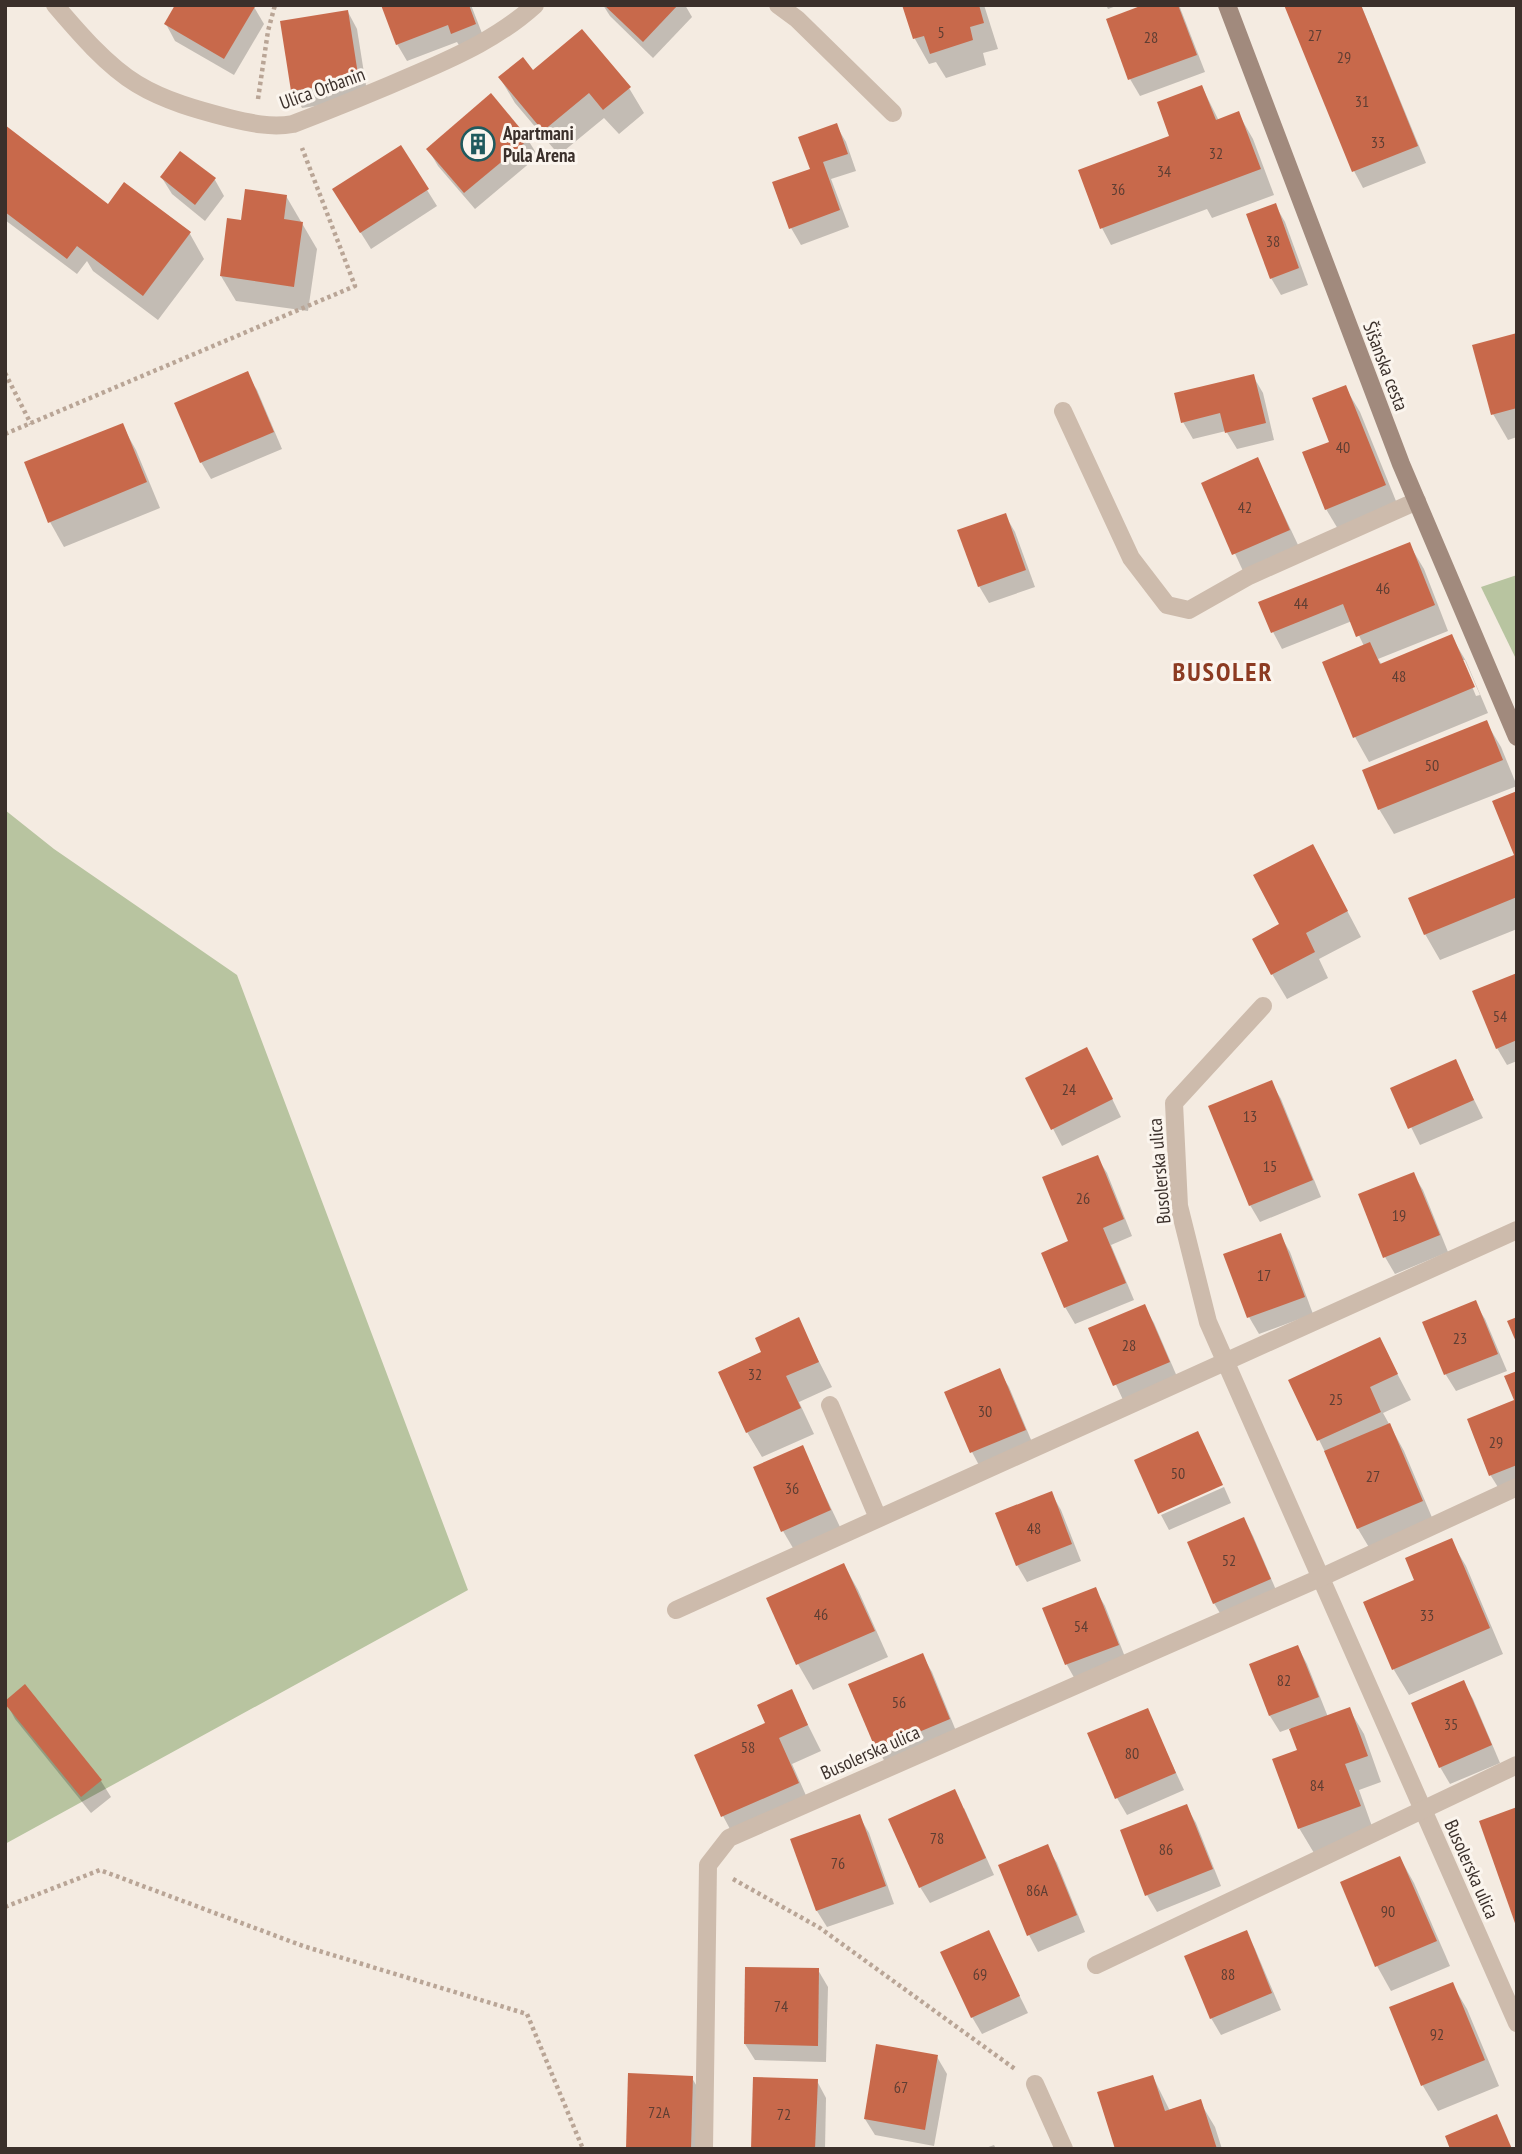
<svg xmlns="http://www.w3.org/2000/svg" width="1522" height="2154" font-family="'PT Sans Narrow',sans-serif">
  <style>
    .green { fill: #b8c4a0 }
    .shadow { fill: #0003; fill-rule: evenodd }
    .building { fill: #c8694b }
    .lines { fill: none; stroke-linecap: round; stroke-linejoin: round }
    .path { stroke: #b9a596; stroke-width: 4.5; stroke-dasharray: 3.5 3.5; stroke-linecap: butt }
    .lane { stroke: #cdbbac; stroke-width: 18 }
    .street { stroke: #cdbbac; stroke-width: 18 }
    .secondary { stroke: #a18a7d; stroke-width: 18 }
    .labels { text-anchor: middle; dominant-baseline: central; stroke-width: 6; stroke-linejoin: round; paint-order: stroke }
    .number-label { font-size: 16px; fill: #5e3e33 }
    .street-label { font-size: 19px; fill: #3b302b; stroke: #fbf5ee }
    .poi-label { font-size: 19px; font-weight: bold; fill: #3b302b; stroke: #fbf5ee; text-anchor: start }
    .district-label { font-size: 26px; font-weight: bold; letter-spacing: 2px; fill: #8c3b22; stroke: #fbf5ee }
  </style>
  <rect width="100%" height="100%" fill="#f4ebe1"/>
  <g class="green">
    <path d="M1517 575V661L1481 587Z"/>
    <path d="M5 810 54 849 237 975 468 1590 5 1844Z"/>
  </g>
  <g class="shadow">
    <path d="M382 5H471L485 41 462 50 457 42 407 61 397 44Z"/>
    <path d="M603 5H685L692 17 653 58 610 16Z"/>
    <path d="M904 5H984L998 49 983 53 986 65 946 78 936 62 929 64 915 39Z"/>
    <path d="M1106 5H1119L1108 9Z"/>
    <path d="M1148 5H1179L1205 72 1140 96 1130 79Z"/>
    <path d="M1286 5H1361L1426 163 1363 188 1354 171Z"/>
    <path d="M254 7 264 24 234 75 175 41 166 24Z"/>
    <path d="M348 12 357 29 368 98 302 108 293 91 282 23Z"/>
    <path d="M533 73 629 88 644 113 619 134 604 118 559 155 515 103 500 78Z"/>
    <path d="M1202 87 1219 121 1238 113 1253 139 1274 195 1212 218 1207 209 1111 245 1102 228 1171 137Z"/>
    <path d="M836 125 846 142 856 171 831 179 849 227 801 245 791 228 812 170Z"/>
    <path d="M5 127 109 206 125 185 190 234 204 259 158 320 93 271 87 261 77 274 5 220Z"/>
    <path d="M528 140 538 156 475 209 438 166 428 149Z"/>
    <path d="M162 178 215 180 224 196 205 221 172 194Z"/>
    <path d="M427 190 437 206 371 249 344 206Z"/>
    <path d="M286 196 317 249 308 311 236 301 221 276 242 222Z"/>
    <path d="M1275 205 1285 222 1308 285 1281 295 1271 278Z"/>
    <path d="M1517 334V437L1508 440 1493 414Z"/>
    <path d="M247 374 257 390 282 449 211 479 201 462Z"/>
    <path d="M1253 376 1263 393 1274 440 1237 449 1226 431 1193 439 1183 422Z"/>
    <path d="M1345 387 1360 412 1400 511 1341 534 1326 509 1331 443Z"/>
    <path d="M122 425 136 450 160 508 64 547 50 522Z"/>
    <path d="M1258 460 1299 547 1243 571 1203 484Z"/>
    <path d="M1005 515 1015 532 1035 587 989 603 979 586Z"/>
    <path d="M1409 544 1424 569 1448 631 1378 659 1382 665 1451 636 1466 661 1488 713 1369 762 1355 737 1364 646 1352 621 1282 649 1273 632ZM1461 660H1465L1480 695 1476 696Z"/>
    <path d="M1486 722 1501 747 1517 786 1394 834 1379 809Z"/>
    <path d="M1517 793V929L1440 960 1425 934 1516 856Z"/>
    <path d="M1313 846 1361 937 1319 959 1328 978 1287 999 1272 974 1281 925Z"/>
    <path d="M1517 975V1061L1507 1065 1497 1048Z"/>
    <path d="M1455 1061 1483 1118 1420 1145 1392 1089Z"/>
    <path d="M1096 1066 1121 1117 1062 1146 1027 1079Z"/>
    <path d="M1271 1082 1281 1099 1321 1197 1260 1222 1250 1205Z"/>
    <path d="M1097 1157 1107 1173 1132 1236 1111 1245 1134 1300 1075 1324 1065 1307 1071 1242Z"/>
    <path d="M1413 1174 1423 1190 1448 1252 1395 1274 1385 1257Z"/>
    <path d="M1280 1235 1290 1252 1313 1314 1259 1334 1249 1317 1225 1255Z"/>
    <path d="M1475 1303 1485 1319 1507 1371 1456 1391 1446 1375 1425 1323Z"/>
    <path d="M1144 1306 1154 1323 1178 1379 1124 1402 1090 1329Z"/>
    <path d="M798 1320 832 1387 799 1402 814 1434 762 1457 747 1432 764 1353Z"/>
    <path d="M1379 1339 1411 1400 1383 1413 1404 1451 1436 1527 1373 1554 1358 1529 1327 1456 1290 1381Z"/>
    <path d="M999 1371 1009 1387 1034 1447 981 1469 972 1452Z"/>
    <path d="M1517 1372V1486L1501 1492 1491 1476 1469 1420 1516 1401Z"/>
    <path d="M802 1447 840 1527 793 1548 783 1531Z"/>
    <path d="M1224 1487 1231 1503 1169 1530 1161 1515Z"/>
    <path d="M1051 1493 1061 1510 1081 1561 1027 1582 1017 1565Z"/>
    <path d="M1244 1519 1253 1536 1279 1597 1224 1620 1214 1603Z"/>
    <path d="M1451 1541 1466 1566 1503 1654 1409 1695 1394 1670 1365 1603 1416 1581Z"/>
    <path d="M844 1565 858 1590 888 1657 813 1690 798 1664 769 1599Z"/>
    <path d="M1095 1589 1105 1606 1127 1662 1076 1681 1067 1665 1045 1609Z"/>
    <path d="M1298 1647 1307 1664 1328 1717 1349 1709 1364 1734 1381 1782 1359 1790 1374 1832 1314 1853 1299 1828V1751L1291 1728 1280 1732 1270 1716 1251 1665Z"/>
    <path d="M922 1655 932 1672 958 1736 887 1766 878 1749 850 1685Z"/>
    <path d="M1463 1682 1473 1699 1500 1763 1450 1784 1440 1767Z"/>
    <path d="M791 1691 821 1751 792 1764 812 1809 737 1842 723 1816 696 1756 767 1724Z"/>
    <path d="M6 1702 101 1781 111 1797 91 1813 15 1719Z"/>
    <path d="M1147 1710 1184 1790 1127 1815 1117 1798Z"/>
    <path d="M1186 1806 1196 1823 1221 1886 1157 1912 1147 1895Z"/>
    <path d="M964 1808 994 1875 930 1903 920 1887Z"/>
    <path d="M859 1816 869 1833 894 1904 827 1927 817 1911 792 1840Z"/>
    <path d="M1047 1847 1057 1863 1085 1932 1038 1952 1029 1935Z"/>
    <path d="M1400 1858 1414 1883 1450 1966 1391 1991 1377 1966Z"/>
    <path d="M988 1932 1028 2013 982 2034 972 2017Z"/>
    <path d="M1246 1932 1255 1949 1281 2010 1221 2035 1211 2018Z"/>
    <path d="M818 1970 828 1987 826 2062 755 2060 745 2044Z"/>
    <path d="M1452 1984 1467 2009 1499 2086 1438 2111 1423 2086 1391 2008Z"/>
    <path d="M937 2057 947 2074 934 2146 875 2135 865 2119Z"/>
    <path d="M1153 2077 1170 2111 1200 2102 1215 2127 1222 2149H1117Z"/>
    <path d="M692 2078 702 2095 700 2149H627Z"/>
    <path d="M817 2081 826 2098 825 2149H752Z"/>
    <path d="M994 2145 996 2149H983Z"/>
  </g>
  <g class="building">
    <path d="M175 5H256L224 59 164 24Z"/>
    <path d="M381 5H469L476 24 451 34 448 25 396 45Z"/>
    <path d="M604 5H678L643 42Z"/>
    <path d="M902 5H979L984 23 970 27 973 40 930 54 924 36 913 39Z"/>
    <path d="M1143 5H1178L1197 55 1128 80 1106 19Z"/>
    <path d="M1284 5H1361L1418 146 1352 172Z"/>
    <path d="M348 10 359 81 291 91 280 21Z"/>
    <path d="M582 29 631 87 603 110 589 93 543 131 498 77 523 57 533 70Z"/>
    <path d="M1202 85 1216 120 1239 111 1261 169 1100 229 1078 170 1169 136 1157 102Z"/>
    <path d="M491 93 529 139 464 193 426 149Z"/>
    <path d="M837 123 848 154 823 162 840 210 789 229 772 182 810 169 798 137Z"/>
    <path d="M5 125 108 204 124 182 191 232 143 296 77 246 67 259 5 212Z"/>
    <path d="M401 145 429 189 360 233 332 189Z"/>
    <path d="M180 151 216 178 195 205 160 177Z"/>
    <path d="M245 189 287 195 284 219 303 222 294 287 220 276 227 218 241 220Z"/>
    <path d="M1276 203 1299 268 1270 279 1246 214Z"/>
    <path d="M1517 333V408L1491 415 1472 345Z"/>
    <path d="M248 371 274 432 200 463 174 403Z"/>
    <path d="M1254 374 1266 423 1225 433 1220 413 1181 423 1174 393Z"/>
    <path d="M1346 385 1386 485 1325 510 1302 452 1329 442 1312 398Z"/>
    <path d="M123 423 147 482 48 523 24 462Z"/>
    <path d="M1258 457 1290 530 1232 555 1201 483Z"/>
    <path d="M1006 513 1026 570 978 587 957 530Z"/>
    <path d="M1410 542 1435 605 1356 637 1343 604 1271 633 1258 602Z"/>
    <path d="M1452 634 1475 687 1353 738 1322 662 1370 642 1380 664Z"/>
    <path d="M1487 720 1503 760 1378 810 1362 770Z"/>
    <path d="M1517 791V897L1424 935 1408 898 1514 855 1492 801Z"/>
    <path d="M1313 844 1348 911 1306 933 1315 952 1271 975 1252 939 1279 924 1253 875Z"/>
    <path d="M1517 973V1040L1496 1049 1472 991Z"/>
    <path d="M1087 1047 1113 1099 1051 1130 1025 1078Z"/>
    <path d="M1456 1059 1474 1100 1408 1129 1390 1088Z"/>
    <path d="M1272 1080 1313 1180 1249 1206 1208 1106Z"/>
    <path d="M1098 1155 1124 1219 1103 1228 1126 1283 1064 1308 1041 1253 1068 1241 1042 1177Z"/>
    <path d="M1414 1172 1440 1235 1383 1258 1358 1194Z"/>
    <path d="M1281 1233 1305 1297 1247 1318 1223 1254Z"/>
    <path d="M1476 1300 1498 1354 1444 1375 1422 1322Z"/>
    <path d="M1145 1304 1170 1362 1113 1386 1088 1328Z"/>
    <path d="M799 1317 819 1362 786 1376 801 1408 746 1433 718 1372 761 1352 755 1338Z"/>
    <path d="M1517 1317V1344L1507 1321Z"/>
    <path d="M1380 1337 1398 1374 1370 1387 1381 1412 1317 1441 1288 1380Z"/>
    <path d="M1000 1368 1026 1430 970 1453 944 1392Z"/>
    <path d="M1517 1371V1465L1489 1476 1467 1419 1514 1400 1504 1376Z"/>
    <path d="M1390 1423 1423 1501 1357 1529 1324 1451Z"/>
    <path d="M1198 1431 1223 1485 1158 1514 1134 1460Z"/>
    <path d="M803 1445 831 1510 781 1532 753 1467Z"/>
    <path d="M1052 1491 1072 1544 1016 1566 995 1513Z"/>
    <path d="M1244 1517 1271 1579 1213 1604 1187 1542Z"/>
    <path d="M1452 1538 1490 1628 1392 1670 1363 1602 1414 1580 1405 1558Z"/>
    <path d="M844 1563 875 1631 796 1665 766 1598Z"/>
    <path d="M1096 1587 1119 1645 1065 1665 1042 1608Z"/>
    <path d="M1298 1645 1319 1697 1269 1716 1249 1664Z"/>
    <path d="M923 1653 950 1719 876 1750 848 1684Z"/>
    <path d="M1464 1680 1492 1745 1439 1768 1411 1703Z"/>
    <path d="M25 1684 102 1780 81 1797 5 1704V1701Z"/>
    <path d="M792 1689 808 1725 779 1738 799 1783 721 1817 694 1755 765 1723 757 1705Z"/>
    <path d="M1350 1707 1368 1756 1345 1764 1361 1806 1298 1829 1272 1759 1297 1750 1289 1729Z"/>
    <path d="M1148 1708 1176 1773 1115 1799 1087 1733Z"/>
    <path d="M955 1789 986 1858 919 1888 888 1819Z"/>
    <path d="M1187 1804 1213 1869 1145 1896 1120 1830Z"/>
    <path d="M1517 1807V1926H1516L1479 1821Z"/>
    <path d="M860 1814 886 1886 816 1911 790 1839Z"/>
    <path d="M1048 1844 1077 1915 1027 1936 998 1865Z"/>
    <path d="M1400 1856 1437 1941 1375 1967 1340 1882Z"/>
    <path d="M989 1930 1020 1996 971 2018 940 1952Z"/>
    <path d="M1247 1930 1272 1993 1210 2019 1184 1956Z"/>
    <path d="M745 1967 819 1968 818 2046 744 2044Z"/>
    <path d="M1453 1982 1485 2060 1421 2086 1389 2007Z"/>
    <path d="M876 2044 938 2055 925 2130 864 2119Z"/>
    <path d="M628 2073 693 2076 691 2149H626Z"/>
    <path d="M1153 2075 1165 2111 1201 2099 1217 2149H1115L1097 2092Z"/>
    <path d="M753 2077 818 2079 815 2149H751Z"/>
    <path d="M1497 2114 1512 2149H1450L1445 2136Z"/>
  </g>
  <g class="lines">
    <g class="path">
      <path d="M258 99 268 31 275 5"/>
      <path d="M5 373 31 424"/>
      <path d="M5 434 355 286 302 148"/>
      <path d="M733 1879 820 1928 1015 2069"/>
      <path d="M5 1907 100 1870 303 1946 527 2014 583 2149"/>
    </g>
    <g class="lane">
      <path d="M1063 411 1131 558 1167 605 1189 610 1249 576 1417 501"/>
      <path d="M830 1405 878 1518"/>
    </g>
    <g class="street">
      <path d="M55 5C78 32 107 66 137 84 165 101 198 110 229 118 250 123 271 128 293 124 335 108 377 91 418 73 460 55 501 36 535 5"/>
      <path d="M778 5 797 19 893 113"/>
      <path d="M1263 1006 1174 1103 1179 1206 1208 1322 1517 2023"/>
      <path d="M676 1610 1517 1230"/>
      <path d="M1096 1965 1517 1765"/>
      <path d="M1035 2084 1064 2149"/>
      <path d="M704 2149 708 1865 729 1838 1320 1578 1517 1487"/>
    </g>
    <path class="secondary" d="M1227 5 1401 464 1517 737"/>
  </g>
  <defs>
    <symbol id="building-ring" viewBox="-11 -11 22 22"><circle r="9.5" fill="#fbf5ee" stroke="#1f5a5e" stroke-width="1.5"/><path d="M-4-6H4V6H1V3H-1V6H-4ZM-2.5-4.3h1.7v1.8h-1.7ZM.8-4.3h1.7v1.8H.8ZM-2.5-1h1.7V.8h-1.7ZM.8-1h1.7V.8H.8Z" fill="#1f5a5e"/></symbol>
  </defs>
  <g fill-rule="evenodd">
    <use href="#building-ring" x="459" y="125" width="38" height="38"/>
  </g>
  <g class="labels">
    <g class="number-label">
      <text x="941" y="32">5</text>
      <text x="1315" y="35">27</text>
      <text x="1151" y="37">28</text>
      <text x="1344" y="57">29</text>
      <text x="1362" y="101">31</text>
      <text x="1378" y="142">33</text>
      <text x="1216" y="153">32</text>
      <text x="1164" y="171">34</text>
      <text x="1118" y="189">36</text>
      <text x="1273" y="241">38</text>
      <text x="1343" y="447">40</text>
      <text x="1245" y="507">42</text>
      <text x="1383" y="588">46</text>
      <text x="1301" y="603">44</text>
      <text x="1399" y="676">48</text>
      <text x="1432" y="765">50</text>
      <text x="1500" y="1016">54</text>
      <text x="1069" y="1089">24</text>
      <text x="1250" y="1116">13</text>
      <text x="1270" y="1166">15</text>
      <text x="1083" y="1198">26</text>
      <text x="1399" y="1215">19</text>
      <text x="1264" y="1275">17</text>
      <text x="1460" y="1338">23</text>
      <text x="1129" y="1345">28</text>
      <text x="755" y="1374">32</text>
      <text x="1336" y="1399">25</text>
      <text x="985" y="1411">30</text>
      <text x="1496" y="1442">29</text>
      <text x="1178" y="1473">50</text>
      <text x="1373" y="1476">27</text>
      <text x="792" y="1488">36</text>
      <text x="1034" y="1528">48</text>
      <text x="1229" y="1560">52</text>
      <text x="821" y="1614">46</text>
      <text x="1427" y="1615">33</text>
      <text x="1081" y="1626">54</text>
      <text x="1284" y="1680">82</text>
      <text x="899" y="1702">56</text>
      <text x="1451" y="1724">35</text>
      <text x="748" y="1747">58</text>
      <text x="1132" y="1753">80</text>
      <text x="1317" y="1785">84</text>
      <text x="937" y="1838">78</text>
      <text x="1166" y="1849">86</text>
      <text x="838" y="1863">76</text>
      <text x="1037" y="1890">86A</text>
      <text x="1388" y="1911">90</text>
      <text x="980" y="1974">69</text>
      <text x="1228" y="1974">88</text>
      <text x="781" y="2006">74</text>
      <text x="1437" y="2034">92</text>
      <text x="901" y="2087">67</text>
      <text x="659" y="2112">72A</text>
      <text x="784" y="2114">72</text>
    </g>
    <g class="street-label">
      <text transform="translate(322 88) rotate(-20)">Ulica Orbanin</text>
      <text transform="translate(1386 366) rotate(69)">Šišanska cesta</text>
      <text transform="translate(1159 1171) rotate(-95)">Busolerska ulica</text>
      <text transform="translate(870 1752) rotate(-24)">Busolerska ulica</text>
      <text transform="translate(1472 1869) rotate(66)">Busolerska ulica</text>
    </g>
    <g class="poi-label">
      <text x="503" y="133">Apartmani<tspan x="503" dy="22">Pula Arena</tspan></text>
    </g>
    <g class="district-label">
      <text x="1223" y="671">BUSOLER</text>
    </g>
  </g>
  <rect width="1522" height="2154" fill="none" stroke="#3b302b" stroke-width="14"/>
</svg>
